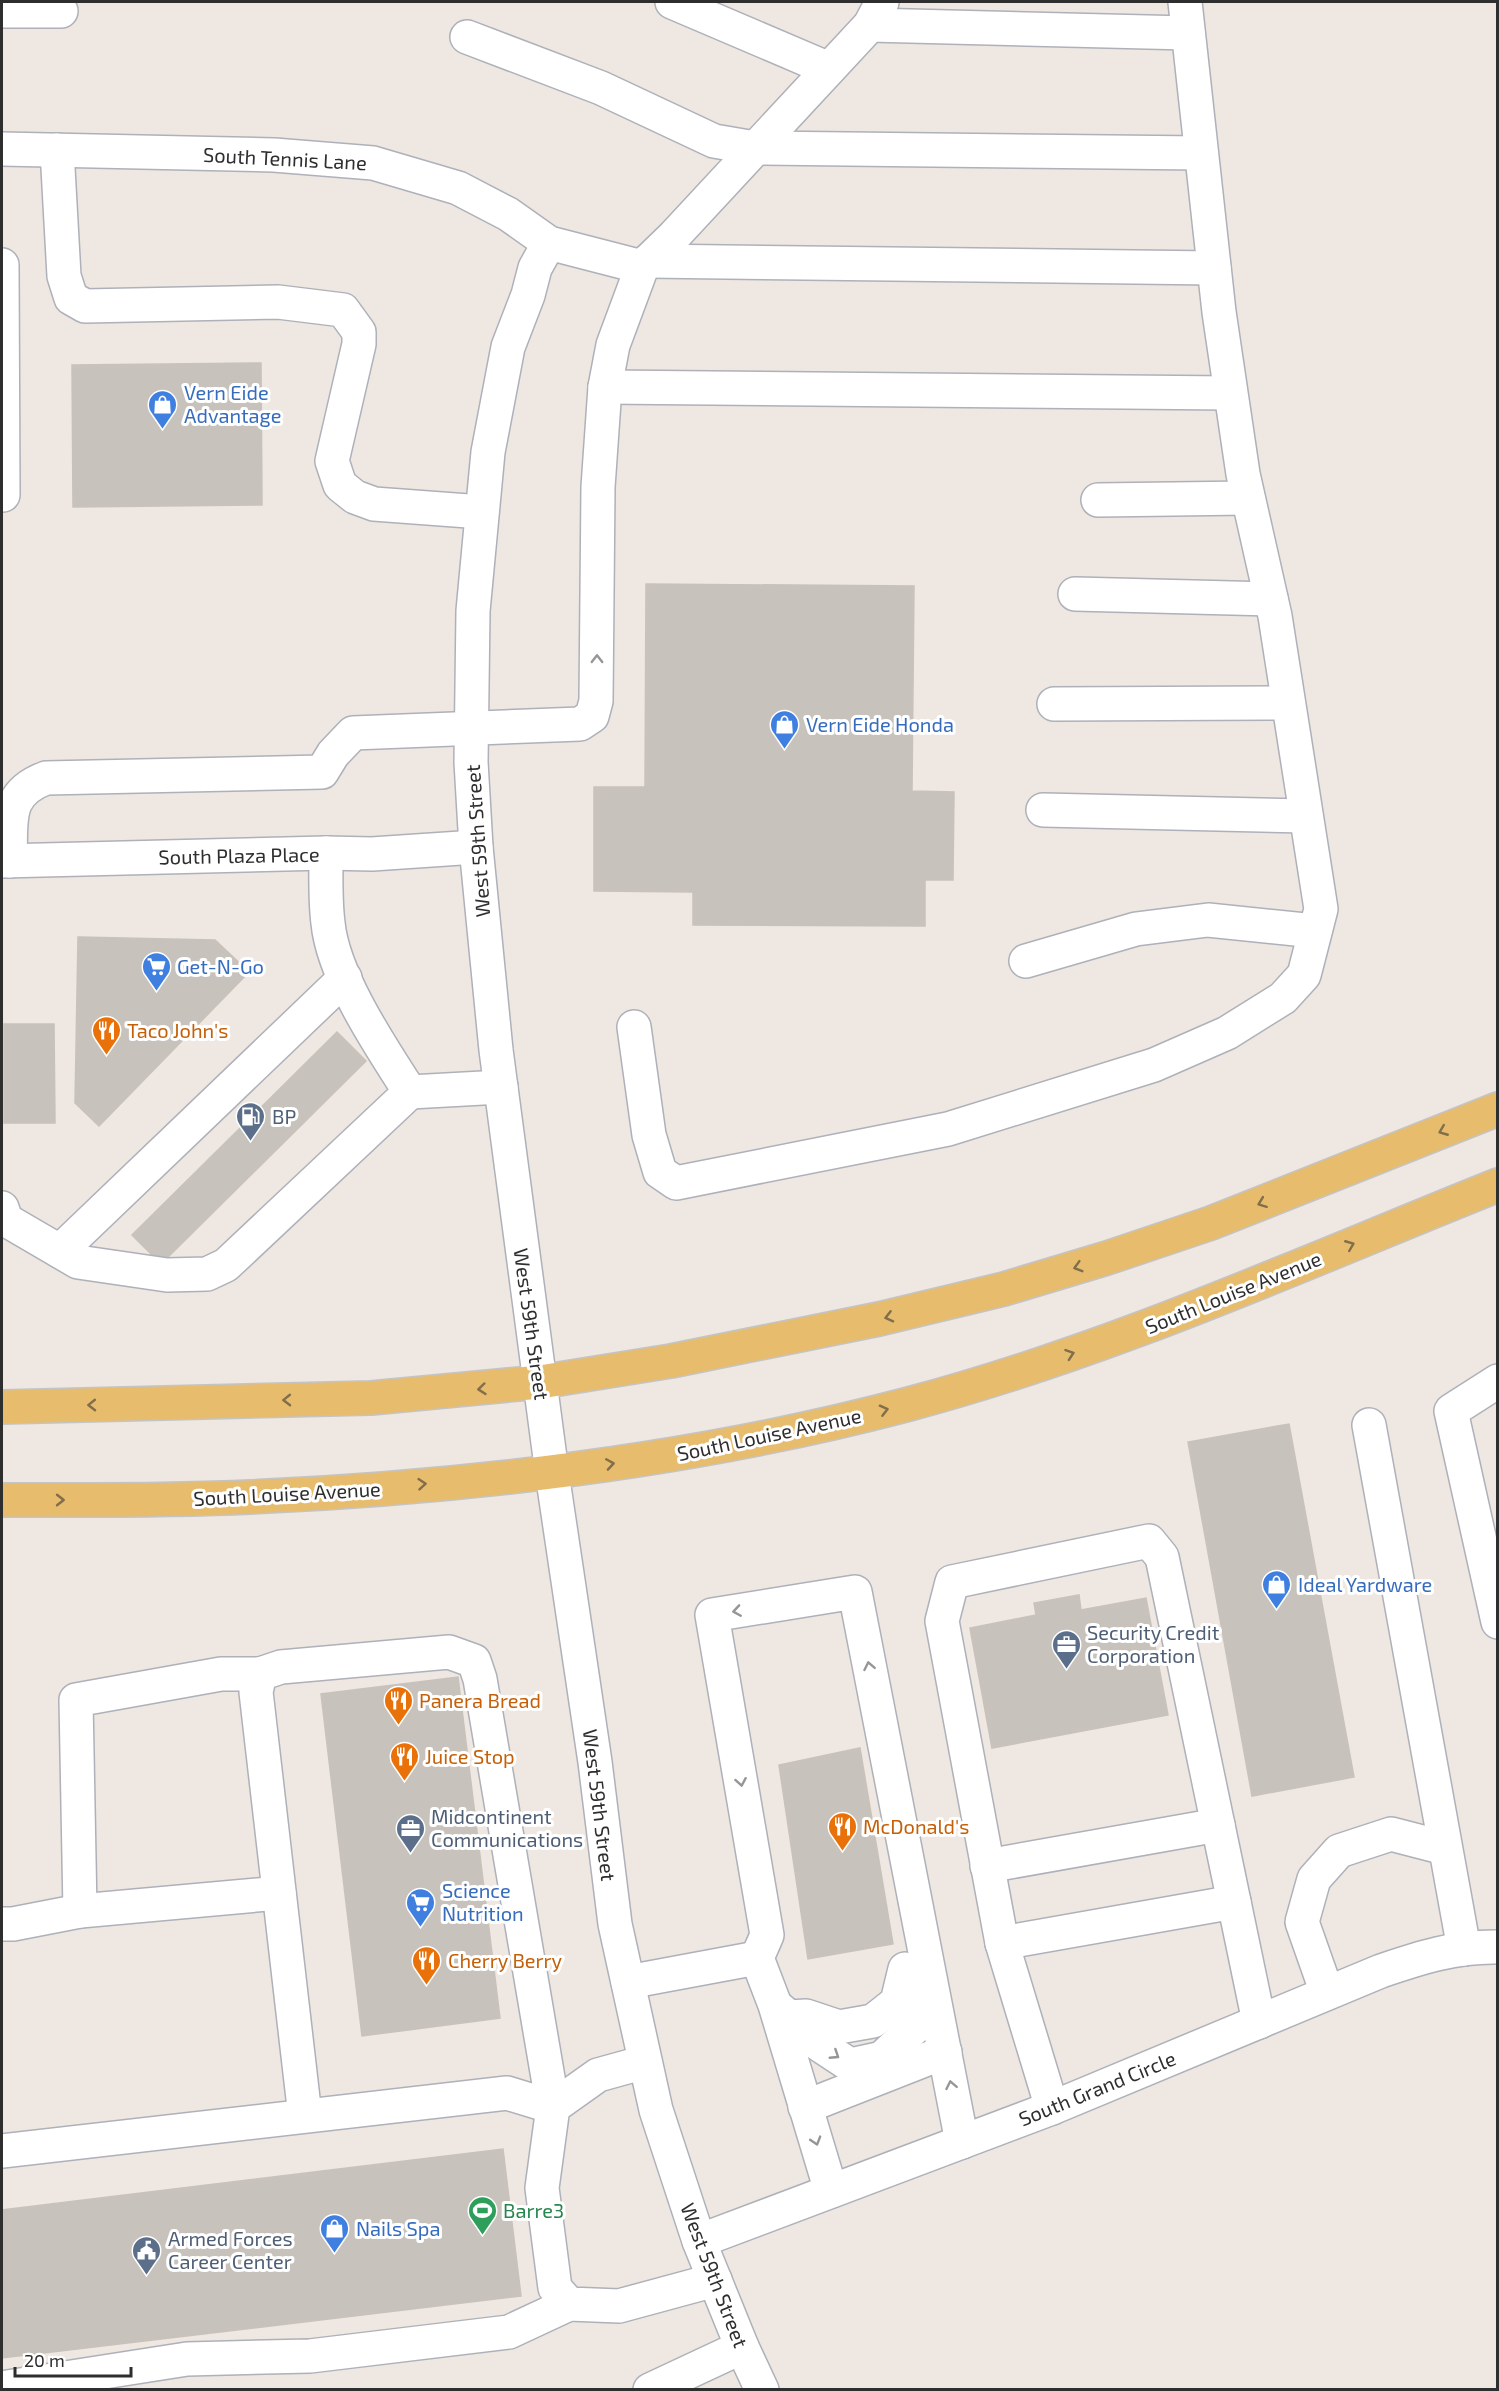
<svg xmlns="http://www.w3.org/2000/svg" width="1499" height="2391" font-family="'Exo 2',sans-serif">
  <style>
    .building { fill: #c7c2bc; stroke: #c9c2bb; stroke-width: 1.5 }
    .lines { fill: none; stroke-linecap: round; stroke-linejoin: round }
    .minor-casing { stroke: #aeb1b9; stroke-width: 36 }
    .major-casing { stroke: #c4c4c4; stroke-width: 36 }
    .minor { stroke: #fff; stroke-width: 33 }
    .major { stroke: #e7bc6d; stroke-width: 33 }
    .oneway { stroke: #969696 }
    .oneway2 { stroke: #816e4a }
    .labels { text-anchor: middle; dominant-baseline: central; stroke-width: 6; stroke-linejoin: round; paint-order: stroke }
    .street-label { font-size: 20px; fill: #2e2e2e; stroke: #fff }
    .shop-label { font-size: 20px; fill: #366cbe; stroke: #fff; text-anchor: start }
    .food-label { font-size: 20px; fill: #c56008; stroke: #fff; text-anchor: start }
    .service-label { font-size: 20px; fill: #4e5e75; stroke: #fff; text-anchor: start }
    .leisure-label { font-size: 20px; fill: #27864d; stroke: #fff; text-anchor: start }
  </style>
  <rect width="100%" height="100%" fill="#eee7e2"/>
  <g class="building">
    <path d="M261 363 262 505 73 507 72 365Z"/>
    <path d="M646 584 914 586 912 791 954 792 953 880H925V926L693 925V892L594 891V787H645Z"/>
    <path d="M78 937 215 940 249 972 99 1126 75 1103Z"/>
    <path d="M4 1024H54L55 1123H4Z"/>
    <path d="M337 1032 366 1061 161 1264 132 1235Z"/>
    <path d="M1289 1424 1354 1777 1252 1796 1188 1442Z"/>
    <path d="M1079 1595 1081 1610 1146 1598 1168 1715 992 1748 970 1628 1036 1615 1034 1603Z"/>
    <path d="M458 1677 500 2018 362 2036 321 1694Z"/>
    <path d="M860 1748 893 1944 808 1959 779 1765Z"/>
    <path d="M503 2149 521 2296 2 2358V2210Z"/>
  </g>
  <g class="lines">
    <defs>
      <g id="minor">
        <path d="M672 2 829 69"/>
        <path d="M2 11H61"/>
        <path d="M870 25 1188 33"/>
        <path d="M467 37 601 88 714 141 755 148 1201 153"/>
        <path d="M2 149 274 155 373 163 458 188 508 214 549 243 642 267 674 236 870 25 882 2"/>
        <path d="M57 150 64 276 71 298 85 306 278 302 343 310 359 332V344L332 461 340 485 355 497 374 504 482 512"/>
        <path d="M549 243 535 268 528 295 508 347 488 452 473 611 471 762 476 847 496 1050 552 1473 595 1762 615 1924 656 2110 699 2241 742 2347 762 2390"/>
        <path d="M648 261 1214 268"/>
        <path d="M2 265 3 495"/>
        <path d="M605 387 1230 393"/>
        <path d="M1098 500 1248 498"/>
        <path d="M1075 594 1271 599"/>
        <path d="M1054 704 1288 703"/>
        <path d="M1043 810 1306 816"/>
        <path d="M326 853C326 876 325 900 328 923 333 976 381 1047 410 1092L501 1087"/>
        <path d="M2 861 326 853 372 854 476 847"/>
        <path d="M10 861C12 822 3 794 46 778L322 772 333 754 353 733 580 724 592 716 596 701 598 487 605 387 613 345 642 267"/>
        <path d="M1026 961 1136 929 1208 920 1315 931"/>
        <path d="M634 1027 649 1135 660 1172 676 1183 948 1129 1154 1065 1227 1033 1283 998 1304 975 1321 909 1275 616 1243 474 1219 312 1185 2"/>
        <path d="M2 1208 6 1220 78 1262 167 1275 207 1274 226 1265 410 1092"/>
        <path d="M60 1251 345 978"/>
        <path d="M1498 1381 1451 1411 1498 1622"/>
        <path d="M1369 1425 1464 1949"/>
        <path d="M987 1866 1218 1825"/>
        <path d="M80 1911 279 1893"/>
        <path d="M2 1924H13L80 1911 76 1700 221 1674H260"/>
        <path d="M1002 1943 942 1621 952 1582 1149 1541 1162 1557 1234 1902"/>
        <path d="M628 1982 757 1958"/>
        <path d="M1327 1993 1302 1922 1314 1879 1339 1851 1391 1834 1445 1848"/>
        <path d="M776 2006 789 2017 806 2036 850 2065 882 2058 914 2028V1996L907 1974"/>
        <path d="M789 2017 806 2016 839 2027 873 2021 897 2002 905 1969"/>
        <path d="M645 2062 598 2075 553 2107 542 2188 555 2288 569 2304 619 2306 715 2280"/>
        <path d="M805 2107 945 2052"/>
        <path d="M1052 2108 1002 1943 1234 1902 1259 2022"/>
        <path d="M2 2151 507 2093 553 2107 480 1679 474 1661 449 1652 281 1667 260 1674 256 1692 305 2116"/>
        <path d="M831 2191 775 2005 757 1958 767 1935 712 1615 855 1592 962 2142"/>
        <path d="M699 2241 1052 2108 1381 1971C1419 1958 1456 1946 1498 1947"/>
        <path d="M2 2388 187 2359 310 2356 509 2332 569 2304"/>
        <path d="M650 2390 742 2347"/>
      </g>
      <g id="major">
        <path d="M2 1407 371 1398 540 1382 671 1361 879 1319 1004 1289 1107 1258 1211 1223 1498 1109"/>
        <path d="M2 1500C84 1500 167 1501 250 1497 471 1487 694 1461 909 1404 1112 1350 1303 1263 1498 1185"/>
      </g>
    </defs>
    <use href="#minor" class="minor-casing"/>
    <use href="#major" class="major-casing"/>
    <use href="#minor" class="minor"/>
    <use href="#major" class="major"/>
  </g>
  <defs><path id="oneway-chevron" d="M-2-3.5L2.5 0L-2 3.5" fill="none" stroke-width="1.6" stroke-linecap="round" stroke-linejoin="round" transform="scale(1.5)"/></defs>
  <g class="oneway">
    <use href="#oneway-chevron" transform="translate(597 659) rotate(-90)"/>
    <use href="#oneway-chevron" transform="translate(737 1611) rotate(171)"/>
    <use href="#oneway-chevron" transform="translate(869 1666) rotate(-101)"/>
    <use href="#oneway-chevron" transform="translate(741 1782) rotate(80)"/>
    <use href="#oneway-chevron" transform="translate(835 2055) rotate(33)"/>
    <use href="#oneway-chevron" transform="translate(951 2085) rotate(-101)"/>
    <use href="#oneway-chevron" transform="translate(816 2141) rotate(73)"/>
  </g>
  <g class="oneway2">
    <use href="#oneway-chevron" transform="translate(1443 1131) rotate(158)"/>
    <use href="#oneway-chevron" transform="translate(1262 1203) rotate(159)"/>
    <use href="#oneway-chevron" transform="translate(1350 1245) rotate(-22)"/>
    <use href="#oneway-chevron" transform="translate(1078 1267) rotate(164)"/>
    <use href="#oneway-chevron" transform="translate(889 1317) rotate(166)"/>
    <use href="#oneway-chevron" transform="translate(1070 1354) rotate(-19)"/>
    <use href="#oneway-chevron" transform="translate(482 1389) rotate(174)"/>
    <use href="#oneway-chevron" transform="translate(287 1400) rotate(179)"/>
    <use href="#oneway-chevron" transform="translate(92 1405) rotate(179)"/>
    <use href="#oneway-chevron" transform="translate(884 1410) rotate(-14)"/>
    <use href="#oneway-chevron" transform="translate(610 1464) rotate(-9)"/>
    <use href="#oneway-chevron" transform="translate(422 1484) rotate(-5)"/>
    <use href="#oneway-chevron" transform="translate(60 1500)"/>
  </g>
  <defs>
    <symbol id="shop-pin" viewBox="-11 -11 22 30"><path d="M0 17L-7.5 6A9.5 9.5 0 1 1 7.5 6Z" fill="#3f7fe0" stroke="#fff"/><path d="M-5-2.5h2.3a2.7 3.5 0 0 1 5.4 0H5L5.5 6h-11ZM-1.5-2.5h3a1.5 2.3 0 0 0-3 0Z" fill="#fff"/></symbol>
    <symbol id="supermarket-pin" viewBox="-11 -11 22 30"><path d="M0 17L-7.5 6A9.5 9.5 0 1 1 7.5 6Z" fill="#3f7fe0" stroke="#fff"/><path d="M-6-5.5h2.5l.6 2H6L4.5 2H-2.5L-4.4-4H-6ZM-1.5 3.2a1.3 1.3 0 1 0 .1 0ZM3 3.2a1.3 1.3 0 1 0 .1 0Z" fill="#fff"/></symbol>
    <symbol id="restaurant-pin" viewBox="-11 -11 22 30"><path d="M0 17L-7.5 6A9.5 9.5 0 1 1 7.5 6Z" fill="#e8710a" stroke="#fff"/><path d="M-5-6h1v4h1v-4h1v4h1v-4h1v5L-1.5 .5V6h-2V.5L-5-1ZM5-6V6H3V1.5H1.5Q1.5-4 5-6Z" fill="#fff"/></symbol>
    <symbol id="fuel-pin" viewBox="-11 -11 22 30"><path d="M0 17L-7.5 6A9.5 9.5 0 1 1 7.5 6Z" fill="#5c6f8a" stroke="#fff"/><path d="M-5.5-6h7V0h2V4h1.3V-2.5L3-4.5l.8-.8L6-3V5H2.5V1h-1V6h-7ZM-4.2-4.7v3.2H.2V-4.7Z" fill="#fff"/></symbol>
    <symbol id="office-pin" viewBox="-11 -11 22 30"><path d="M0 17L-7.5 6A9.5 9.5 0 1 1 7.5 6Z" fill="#5c6f8a" stroke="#fff"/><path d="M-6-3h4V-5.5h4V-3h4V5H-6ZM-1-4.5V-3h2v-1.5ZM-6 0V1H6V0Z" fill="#fff"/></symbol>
    <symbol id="stadium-pin" viewBox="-11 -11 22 30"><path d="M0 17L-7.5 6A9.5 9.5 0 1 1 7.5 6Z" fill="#2e9e5b" stroke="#fff"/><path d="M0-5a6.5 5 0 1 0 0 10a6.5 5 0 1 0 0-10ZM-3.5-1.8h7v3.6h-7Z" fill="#fff"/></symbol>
    <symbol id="civic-pin" viewBox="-11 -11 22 30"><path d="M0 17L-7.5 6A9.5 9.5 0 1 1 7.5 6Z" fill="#5c6f8a" stroke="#fff"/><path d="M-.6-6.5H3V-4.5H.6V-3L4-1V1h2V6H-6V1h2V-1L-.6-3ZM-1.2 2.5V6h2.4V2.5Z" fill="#fff"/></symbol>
  </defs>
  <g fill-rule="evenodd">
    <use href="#shop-pin" x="146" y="388" width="33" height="45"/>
    <use href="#shop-pin" x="768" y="708" width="33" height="45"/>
    <use href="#supermarket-pin" x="140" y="950" width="33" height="45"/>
    <use href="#restaurant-pin" x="90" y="1014" width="33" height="45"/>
    <use href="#fuel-pin" x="234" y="1100" width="33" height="45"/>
    <use href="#shop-pin" x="1260" y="1568" width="33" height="45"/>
    <use href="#office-pin" x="1050" y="1628" width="33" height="45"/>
    <use href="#restaurant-pin" x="382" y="1684" width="33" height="45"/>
    <use href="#restaurant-pin" x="388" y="1740" width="33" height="45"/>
    <use href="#restaurant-pin" x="826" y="1810" width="33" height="45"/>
    <use href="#office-pin" x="394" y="1812" width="33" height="45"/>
    <use href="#supermarket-pin" x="404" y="1886" width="33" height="45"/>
    <use href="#restaurant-pin" x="410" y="1944" width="33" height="45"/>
    <use href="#stadium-pin" x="466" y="2194" width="33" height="45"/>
    <use href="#shop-pin" x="318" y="2212" width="33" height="45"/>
    <use href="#civic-pin" x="130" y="2234" width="33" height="45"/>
  </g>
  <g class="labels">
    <g class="street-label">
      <text transform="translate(285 158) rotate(3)">South Tennis Lane</text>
      <text transform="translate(477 841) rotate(-94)">West 59th Street</text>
      <text transform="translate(239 855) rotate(-1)">South Plaza Place</text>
      <text transform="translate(1233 1292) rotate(-22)">South Louise Avenue</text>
      <text transform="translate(532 1324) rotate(82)">West 59th Street</text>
      <text transform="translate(769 1434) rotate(-12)">South Louise Avenue</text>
      <text transform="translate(287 1493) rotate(-3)">South Louise Avenue</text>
      <text transform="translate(600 1805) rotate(83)">West 59th Street</text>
      <text transform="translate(1097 2088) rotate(-22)">South Grand Circle</text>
      <text transform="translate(715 2275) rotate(69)">West 59th Street</text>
    </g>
    <g class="shop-label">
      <text x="184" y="392">Vern Eide<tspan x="184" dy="23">Advantage</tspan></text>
      <text x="806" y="724">Vern Eide Honda</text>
      <text x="177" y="966">Get-N-Go</text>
      <text x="1298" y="1584">Ideal Yardware</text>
      <text x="442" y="1890">Science<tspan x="442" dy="23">Nutrition</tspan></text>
      <text x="356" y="2228">Nails Spa</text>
    </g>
    <g class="food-label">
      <text x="127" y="1030">Taco John's</text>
      <text x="419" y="1700">Panera Bread</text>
      <text x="425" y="1756">Juice Stop</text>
      <text x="863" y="1826">McDonald's</text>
      <text x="448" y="1960">Cherry Berry</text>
    </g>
    <g class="service-label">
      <text x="272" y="1116">BP</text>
      <text x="1087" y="1632">Security Credit<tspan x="1087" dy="23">Corporation</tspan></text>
      <text x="431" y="1816">Midcontinent<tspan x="431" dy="23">Communications</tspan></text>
      <text x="168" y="2238">Armed Forces<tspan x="168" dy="23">Career Center</tspan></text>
    </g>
    <g class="leisure-label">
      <text x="503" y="2210">Barre3</text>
    </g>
  </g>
  <rect width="1499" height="2391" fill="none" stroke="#2e2e2e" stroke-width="6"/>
  <path d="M15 2367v9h116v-9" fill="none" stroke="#2e2e2e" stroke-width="3"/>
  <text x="24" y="2367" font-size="18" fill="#2e2e2e" stroke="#ffffff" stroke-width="4.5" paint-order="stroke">20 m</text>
</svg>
